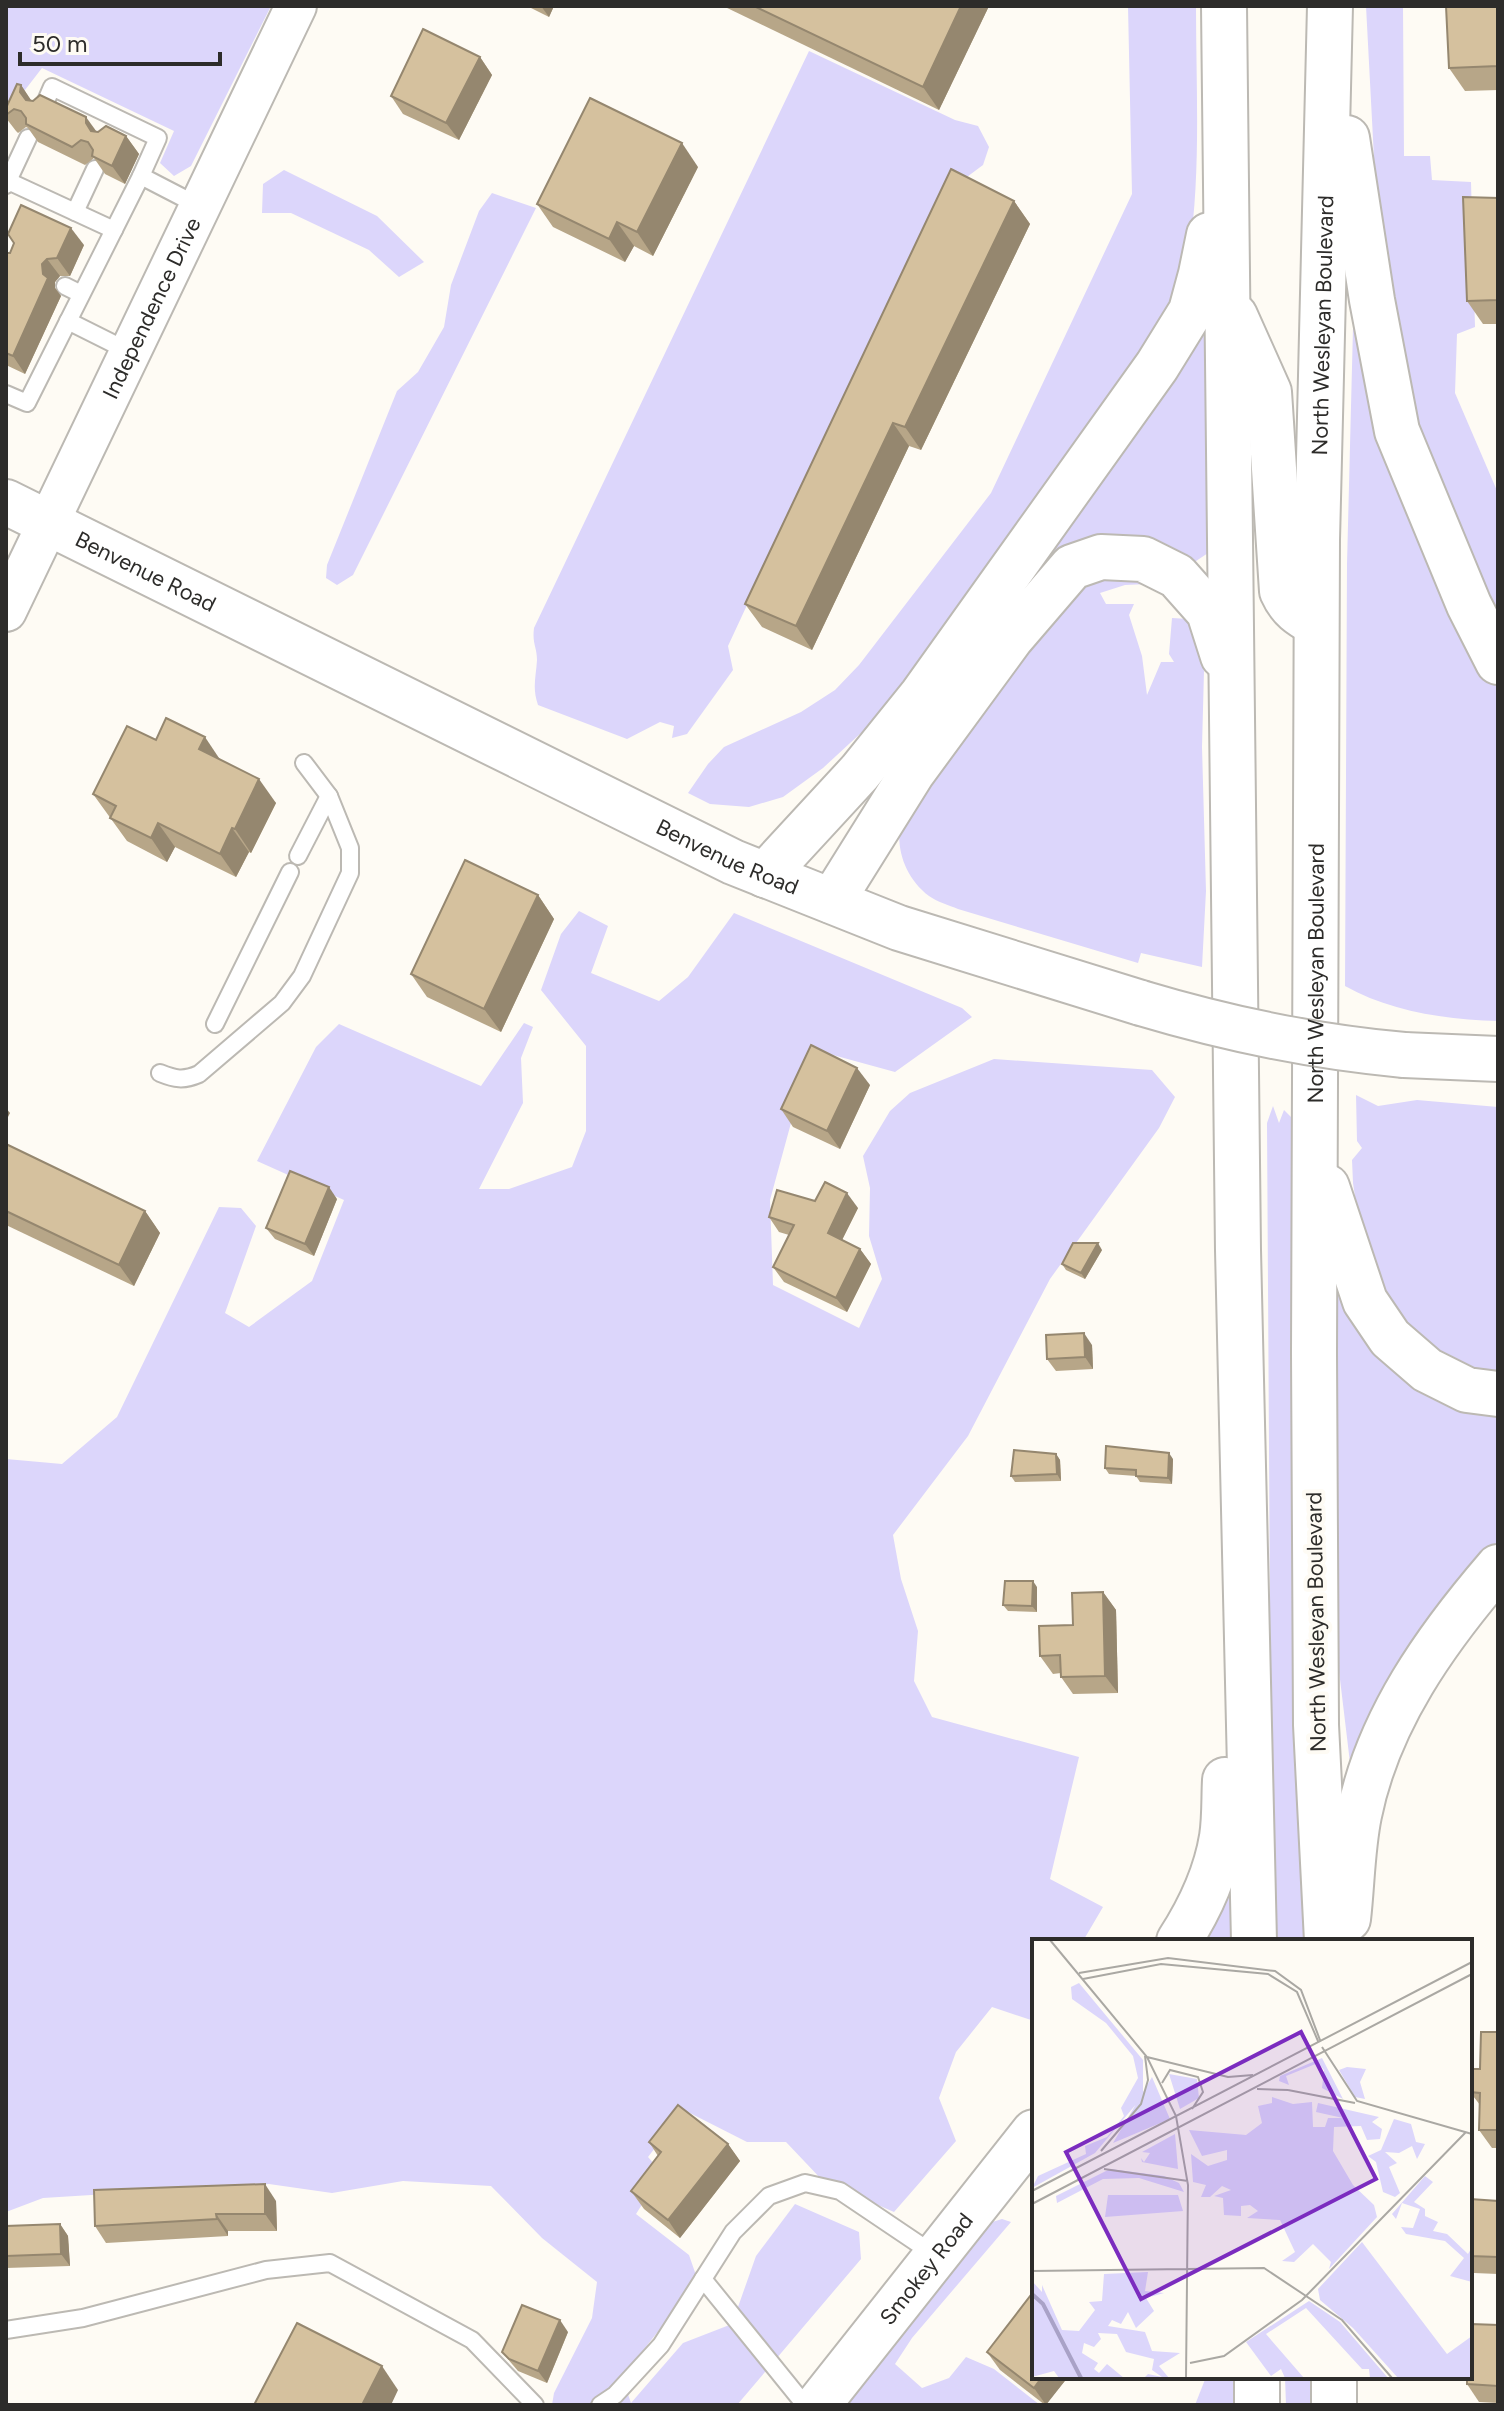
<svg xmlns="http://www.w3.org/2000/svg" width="1504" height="2411" font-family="Figtree,sans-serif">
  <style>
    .green { fill: #dcd6fb }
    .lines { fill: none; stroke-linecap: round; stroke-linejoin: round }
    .service-casing { stroke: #bcb9b3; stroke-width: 20 }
    .tertiary-casing { stroke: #bcb9b3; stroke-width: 44 }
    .secondary-casing { stroke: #bcb9b3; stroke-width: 48 }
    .trunk-casing { stroke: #bcb9b3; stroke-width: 48 }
    .service { stroke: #fff; stroke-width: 16 }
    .tertiary { stroke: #fff; stroke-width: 40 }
    .secondary { stroke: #fff; stroke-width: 44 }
    .trunk { stroke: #fff; stroke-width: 44 }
    .secondary-bridge-casing { stroke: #bcb9b3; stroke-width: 48; stroke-linecap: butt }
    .secondary-bridge { stroke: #fff; stroke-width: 44 }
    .wall { fill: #b7a688 }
    .shaded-wall { fill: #95876f }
    .building { fill: #d5c19e; stroke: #95876f; stroke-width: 2 }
    .labels { text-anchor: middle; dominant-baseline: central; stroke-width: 8; stroke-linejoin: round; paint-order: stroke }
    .street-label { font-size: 22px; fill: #2d2c2a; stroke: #fefbf4 }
    .inset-river { fill: none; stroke: #a9a2c7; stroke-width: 4 }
    .inset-road { fill: none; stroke: #aaa8a3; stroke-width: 2 }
    .view { fill: #7b2cbf; fill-opacity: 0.15; stroke: #7b2cbf; stroke-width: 4 }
    .inset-edge { fill: none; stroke: #2d2c2a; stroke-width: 4 }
  </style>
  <rect width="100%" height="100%" fill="#fefbf4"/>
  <g class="green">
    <path d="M6 6H271L191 166 174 176 160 163 174 131 42 68 25 90 6 123Z"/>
    <path d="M1128 6H1196C1196 102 1203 198 1182 292L901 696 823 768 783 797 749 807 710 804 688 793 708 764 724 747 801 712 835 690 859 665 991 493 1132 194Z"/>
    <path d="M1366 6H1403L1404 156H1430L1432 180 1471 182 1475 327 1457 334 1455 393 1498 493V635L1418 435 1378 234Z"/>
    <path d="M809 51 955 120 978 126 989 147 983 165 936 200 919 269 883 312 728 646 733 670 687 734 672 738 674 726 660 722 627 739 538 705C532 688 536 677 537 660 537 647 532 644 534 628Z"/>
    <path d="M284 170 377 216 424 262 399 277 369 250 291 213H262L263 184Z"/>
    <path d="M492 193 536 208 353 575 337 585 326 578 327 565 397 391 418 372 444 327 451 285 479 211Z"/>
    <path d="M1355 249 1430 537 1498 684V1021C1447 1020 1389 1011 1345 986L1347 564Z"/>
    <path d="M1210 324 1215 538 1208 553 1187 567 1128 537 1086 538 1055 551 1039 568Z"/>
    <path d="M1123 576 1148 584 1125 585 1100 593 1106 604H1134L1129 615 1142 656 1147 695 1161 662H1174L1169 654 1172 618 1189 619 1204 671 1202 747 1206 891 1202 967 1141 953 1138 963 958 909C949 905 937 902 929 896 899 873 891 833 908 801L1080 586 1106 578Z"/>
    <path d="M579 911 608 926 591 973 659 1001 688 977 734 913 962 1008 972 1017 895 1072 822 1052 797 1101 770 1200 773 1285 859 1328 882 1279 869 1236 870 1188 863 1156 890 1111 910 1093 994 1059 1152 1070 1175 1097 1159 1128 1050 1279 968 1436 893 1535 901 1579 918 1631 914 1681 932 1717 1079 1757 1050 1879 1103 1907 1083 1941H1034V2021L992 2007 956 2052 939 2098 956 2141 894 2212 823 2181 786 2142H747L684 2110 648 2157 662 2173 636 2214 689 2255 698 2281 622 2377 631 2403 683 2343 732 2324 756 2256 795 2204 859 2232 861 2259 737 2405H552L554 2393 592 2318 597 2282 542 2238 491 2186 403 2181 332 2193 269 2184 43 2198 6 2212V1459L62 1464 117 1417 219 1207 241 1208 256 1226 225 1313 249 1327 312 1281 344 1200 257 1161 316 1047 339 1024 481 1086 524 1023 533 1027 521 1058 523 1103 479 1189H509L572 1167 586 1131V1046L541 990 561 934Z"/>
    <path d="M1356 1095 1378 1106 1417 1100 1498 1107V1375L1465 1370 1423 1343 1392 1304 1374 1268 1359 1224 1353 1183 1352 1160 1362 1148 1357 1141Z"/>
    <path d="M1273 1106 1279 1123 1284 1110 1292 1118 1304 1941H1272L1267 1123Z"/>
    <path d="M1330 1261C1343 1287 1354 1315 1368 1340 1393 1384 1449 1412 1498 1414V1550L1351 1771 1339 1671Z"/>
    <path d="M1235 1843V1941H1194Z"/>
    <path d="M1002 2219 1011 2222 912 2338 895 2364 922 2388 949 2378 966 2357 994 2369 1040 2405H839L986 2224Z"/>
    <path d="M1206 2377H1240V2405H1195Z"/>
    <path d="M1285 2377H1310V2405H1286Z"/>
  </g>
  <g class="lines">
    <defs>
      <g id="service">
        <path d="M43 108 52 87 158 138 141 176"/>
        <path d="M8 181 28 138"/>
        <path d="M6 185 8 181 114 230"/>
        <path d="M75 212 95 169"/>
        <path d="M65 286 81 294"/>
        <path d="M68 321 130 352"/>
        <path d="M6 394 27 403 141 176 199 206"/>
        <path d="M298 856 329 796"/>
        <path d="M215 1024 290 872"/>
        <path d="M160 1073C175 1079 183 1081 199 1074L282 1003 302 976 350 873V848L329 796 304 763"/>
        <path d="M703 2279 805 2405"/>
        <path d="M6 2330 83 2318 266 2270 330 2263 472 2340 535 2405"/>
        <path d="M600 2405 615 2395 661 2345 733 2232 769 2196 805 2183 840 2191 935 2255"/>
      </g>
      <g id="tertiary">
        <path id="s1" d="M6 611 296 6"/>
      </g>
      <g id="secondary">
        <path id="s2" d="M6 502 733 862 899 928 1141 1003"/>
        <path d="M1404 1055 1498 1059"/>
        <path id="s3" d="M818 2405 1034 2132"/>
      </g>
      <g id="trunk">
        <path d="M1224 6 1238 1250 1254 1941"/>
        <path d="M1347 138 1372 300 1397 431 1469 605 1498 662"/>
        <path d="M1235 316 1269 392 1282 591C1290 609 1300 615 1316 624"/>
        <path d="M765 875 860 772 922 695 1157 366 1191 311 1201 274 1209 235"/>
        <path d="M832 901 912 773 1011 638 1072 567 1101 557 1143 559 1177 576 1209 612 1223 656"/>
        <path d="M1327 1187 1365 1301 1390 1338 1427 1370 1467 1390 1498 1394"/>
        <path d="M1348 1919C1352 1885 1352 1849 1359 1815 1378 1720 1436 1639 1498 1567"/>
        <path d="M1179 1941C1199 1910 1216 1874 1222 1837 1225 1818 1224 1798 1225 1780"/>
        <path id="s4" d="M1327 1941 1316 1725 1314 1353 1317 540 1330 6"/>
        <path d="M1257 2377V2405"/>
        <path d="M1334 2405V2377"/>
      </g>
    </defs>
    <use href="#service" class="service-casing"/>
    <use href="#tertiary" class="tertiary-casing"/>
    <use href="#secondary" class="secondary-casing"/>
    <use href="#trunk" class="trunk-casing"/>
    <use href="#service" class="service"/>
    <use href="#tertiary" class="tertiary"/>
    <use href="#secondary" class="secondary"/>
    <use href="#trunk" class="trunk"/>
    <defs>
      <path id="secondary-bridge" d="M1141 1003C1228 1029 1314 1047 1404 1055"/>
    </defs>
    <use href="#secondary-bridge" class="secondary-bridge-casing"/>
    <use href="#secondary-bridge" class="secondary-bridge"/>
  </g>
  <g class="wall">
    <path d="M527 6H554L549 17Z"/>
    <path d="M723 6H989L939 110Z"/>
    <path d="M1498 6V90L1465 91 1449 68Z"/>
    <path d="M480 57 492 75 459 140 403 114 391 96Z"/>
    <path d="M21 85 31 101 97 132 126 136 139 154 125 184 105 174 94 158 85 165 38 142 28 128 26 127 18 133 16 131 6 118V108Z"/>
    <path d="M698 167 653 256 634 246 625 262 553 227 537 204Z"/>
    <path d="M1498 198V324H1483L1467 301Z"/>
    <path d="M1014 201 1030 224 921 450 909 446 812 650 762 627 745 604Z"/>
    <path d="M84 245 70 276H60L55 282V288L61 296 25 374 6 365V253Z"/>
    <path d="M156 740 221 760 276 803 251 853 249 852 236 877 175 847 167 862 127 841 93 794Z"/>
    <path d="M538 895 554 919 501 1032 427 997 411 974Z"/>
    <path d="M870 1085 840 1149 793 1127 781 1109Z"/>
    <path d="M6 1144 145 1211 160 1233 134 1286 6 1225Z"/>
    <path d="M337 1199 314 1256 275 1239 266 1228Z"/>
    <path d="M815 1201 858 1208 842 1240 860 1249 871 1264 847 1312 784 1282 773 1267 789 1235 779 1232 769 1217Z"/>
    <path d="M1102 1250 1085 1279 1066 1270 1062 1264Z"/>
    <path d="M1092 1345 1093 1369 1056 1371 1047 1359Z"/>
    <path d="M1056 1454 1060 1460 1061 1481 1015 1482 1011 1476Z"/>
    <path d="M1173 1459 1172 1484 1140 1482 1136 1476 1109 1474 1105 1468Z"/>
    <path d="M1037 1587V1612L1008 1611 1003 1605Z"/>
    <path d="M1103 1592 1116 1610 1118 1693 1073 1694 1061 1677V1673L1053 1674 1040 1656 1073 1625Z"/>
    <path d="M1498 2032V2148H1492L1479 2130 1480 2105 1470 2092Z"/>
    <path d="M649 2142 728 2144 740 2161 680 2238 644 2209 631 2191 658 2156Z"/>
    <path d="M1470 2199 1498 2201V2274L1474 2273 1470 2267Z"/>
    <path d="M276 2201 277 2231H228V2236L106 2243 95 2226Z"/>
    <path d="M60 2224 68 2236 70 2266 6 2268V2226Z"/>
    <path d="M1498 2325V2403L1479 2402 1467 2384Z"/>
    <path d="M568 2332 547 2383 518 2371 502 2352Z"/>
    <path d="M987 2352 1068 2377 1045 2405 1000 2370Z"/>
  </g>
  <g class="shaded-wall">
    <path d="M541 6H554L549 17Z"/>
    <path d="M961 6H989L939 110 923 87Z"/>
    <path d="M480 57 492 75 459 140 446 123Z"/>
    <path d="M21 85 33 103 32 110 20 92Z"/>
    <path d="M86 117 99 135 98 141 86 123Z"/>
    <path d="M126 136 139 154 125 184 112 166Z"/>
    <path d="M682 143 698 167 653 256 637 232Z"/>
    <path d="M1014 201 1030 224 921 450 905 427Z"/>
    <path d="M617 222 634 246 625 262 609 239Z"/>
    <path d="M71 228 84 245 70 276 57 258Z"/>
    <path d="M47 259 60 276 55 282V288L61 296 25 374 13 356 42 264Z"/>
    <path d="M893 423 909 446 812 650 796 626Z"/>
    <path d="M205 737 221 761 199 749Z"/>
    <path d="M259 779 276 803 251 853 235 829Z"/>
    <path d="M158 823 175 847 167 862 151 838Z"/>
    <path d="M232 828 249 852 236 877 220 854Z"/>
    <path d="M538 895 554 919 501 1032 484 1009Z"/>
    <path d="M857 1068 870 1085 840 1149 827 1131Z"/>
    <path d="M6 1108 10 1113 6 1121Z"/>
    <path d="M329 1187 337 1199 314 1256 305 1244Z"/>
    <path d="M847 1193 858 1208 838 1248 828 1233Z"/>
    <path d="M145 1211 160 1233 134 1286 119 1265Z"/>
    <path d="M1098 1243 1102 1250 1085 1279 1081 1273Z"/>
    <path d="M860 1249 871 1264 847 1312 836 1298Z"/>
    <path d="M1084 1333 1092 1345 1093 1369 1085 1357Z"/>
    <path d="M1169 1453 1173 1459 1172 1484 1168 1478Z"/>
    <path d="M1056 1454 1060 1460 1061 1481 1057 1474Z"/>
    <path d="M1033 1581 1037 1587V1612L1032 1606Z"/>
    <path d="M1103 1592 1116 1610 1118 1693 1105 1676Z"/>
    <path d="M728 2144 740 2161 680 2238 668 2220Z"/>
    <path d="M265 2184 276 2201 277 2231 265 2214Z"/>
    <path d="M216 2214 228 2231V2236L217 2219Z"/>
    <path d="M60 2224 68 2236 70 2266 61 2254Z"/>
    <path d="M560 2320 568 2332 547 2383 538 2371Z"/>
    <path d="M382 2366 398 2390 391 2405H362Z"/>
    <path d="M1042 2377H1068L1046 2405 1034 2388Z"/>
  </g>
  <g class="building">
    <path d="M754 6H961L923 87Z"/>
    <path d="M1446 6H1498V66L1449 68Z"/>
    <path d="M423 29 480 57 446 123 391 96Z"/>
    <path d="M17 84 21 85 20 92 26 100 33 101 40 95 86 117V123L91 131 98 132 106 126 126 136 112 166 92 156 93 150 88 142 81 140 72 147 26 124V118L21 111 14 109 6 115V108Z"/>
    <path d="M590 98 682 143 637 232 617 222 609 239 537 204Z"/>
    <path d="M951 169 1014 201 905 427 893 423 796 626 745 604Z"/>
    <path d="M1463 197 1498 198V300L1467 301Z"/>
    <path d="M21 205 71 228 57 258 47 259 42 264 43 274 48 278 13 356 6 353V253H10L14 243 8 234Z"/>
    <path d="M166 718 205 737 199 749 259 779 235 829 232 828 220 854 158 823 151 838 110 818 116 806 93 794 127 726 156 740Z"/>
    <path d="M465 860 538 895 484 1009 411 974Z"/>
    <path d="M811 1045 857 1068 827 1131 781 1109Z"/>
    <path d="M6 1144 145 1211 119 1265 6 1211Z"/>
    <path d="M290 1171 329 1187 305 1244 266 1228Z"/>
    <path d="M825 1182 847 1193 828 1233 860 1249 836 1298 773 1267 794 1225 769 1217 777 1190 815 1201Z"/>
    <path d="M1073 1243H1098L1081 1273 1062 1264Z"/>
    <path d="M1084 1333 1085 1357 1047 1359 1046 1335Z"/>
    <path d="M1106 1446 1169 1453 1168 1478 1136 1476V1470L1105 1468Z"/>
    <path d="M1014 1450 1056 1454 1057 1474 1011 1476Z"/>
    <path d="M1005 1581H1033L1032 1606 1003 1605Z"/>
    <path d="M1103 1592 1105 1676 1061 1677 1060 1655 1040 1656 1039 1626 1073 1625 1072 1593Z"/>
    <path d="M1481 2032H1498V2130H1479L1480 2093 1470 2092 1471 2069H1480Z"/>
    <path d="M678 2105 728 2144 668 2220 631 2191 661 2152 649 2142Z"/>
    <path d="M265 2184V2214H216L217 2219 95 2226 94 2190Z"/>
    <path d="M1470 2199 1498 2201V2257L1470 2256Z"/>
    <path d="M60 2224 61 2254 6 2256V2226Z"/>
    <path d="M1034 2291V2377H1042L1034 2388 987 2352Z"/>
    <path d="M522 2305 560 2320 538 2371 509 2359 502 2352Z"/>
    <path d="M297 2323 382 2366 362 2405H254Z"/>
    <path d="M1471 2324 1498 2325V2386L1467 2384V2377H1470Z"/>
  </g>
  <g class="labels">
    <g class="street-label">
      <text stroke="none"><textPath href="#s1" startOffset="336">Independence Drive</textPath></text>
      <text stroke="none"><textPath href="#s4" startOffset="1616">North Wesleyan Boulevard</textPath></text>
      <text stroke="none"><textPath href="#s2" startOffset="156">Benvenue Road</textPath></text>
      <text stroke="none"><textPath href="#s2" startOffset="804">Benvenue Road</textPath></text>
      <text stroke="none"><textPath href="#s4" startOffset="968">North Wesleyan Boulevard</textPath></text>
      <text transform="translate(1316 1622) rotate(-91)">North Wesleyan Boulevard</text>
      <text stroke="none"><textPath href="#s3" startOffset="174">Smokey Road</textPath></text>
    </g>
  </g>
  <g transform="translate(1032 1939)">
    <rect width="440" height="440" fill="#fefbf4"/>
    <path d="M47 44 111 121V157L63 214 0 249 6 237 54 215 53 207 75 198 92 177 89 169 106 139 101 117 74 84 40 60 39 48ZM290 119 311 160 290 149 292 131 286 124 254 137 257 146 247 142 248 137ZM315 128 334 130 328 143 333 160 323 158 307 131ZM137 135 165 140 167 159 148 170ZM120 138 138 180 81 204ZM240 158 261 165 280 163 281 188H293L296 179H311L284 173 286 164 347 178 340 183 350 190 348 200 335 201 329 187 302 188 301 212 321 246 342 266 345 278 297 330 299 323 281 305 262 323 250 322 263 313 248 281 215 279 226 272 218 266 209 267V277L192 276 191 259 182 257 199 251 190 247 178 258H169L174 246 161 243 159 215 176 227 195 221V211L170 217 157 191 214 196 230 184 226 167 240 164ZM362 180 379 185 384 203 393 205 385 220 380 207 367 214 353 213 365 224 357 228 368 254 363 258 351 253 344 223 336 217 349 211ZM143 195 146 230 110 223 109 219 112 223 118 214 110 213ZM78 230 132 237 147 244 152 253 107 239 71 240 25 264 24 257ZM393 237 401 243 382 263 393 270V277L406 283 401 292 415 295 436 315 440 308V343L418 337 432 319 413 302 374 295 369 288 381 289 388 270 370 264 364 280 360 275ZM76 256H146L151 272 73 278ZM330 303 415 415 440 397V439H366L321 389 288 361 286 350ZM116 333 113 352 132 354 114 359 122 372 104 389 96 373 89 385 80 381 76 387 113 393 120 412 148 414 127 427 137 439H112L116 435 130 438 120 431 122 420 94 413 85 395 66 394 69 400 62 408 52 404 50 414 66 424 62 430 67 434 75 425 92 439H27L22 432 0 438V342L10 353V346L30 391 47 392 63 371 57 363 70 362 72 335ZM277 362 308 383 356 439H338L337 430H330L274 369 234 395 272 439H253L249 430 239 437 214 403Z" fill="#dcd6fb"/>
    <path class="inset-river" d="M0 355 11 365 49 439"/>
    <path class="inset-road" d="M18 1 115 118 144 177 156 246 154 439M47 34 136 19 243 32 269 51 288 101M51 40 129 25 236 35 265 53 286 102M290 108 325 162 440 195M115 118 196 138 221 136M130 144 138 131 166 138 171 153 160 170M225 150 256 151M256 151 323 164M69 212 109 165 116 141 113 117M72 230 156 242M0 252 440 23M0 265 440 35M0 332 232 329 310 381 360 439M158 424 192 417 270 361 434 193"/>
    <path class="view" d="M269 93 344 240 109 360 34 213Z"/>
    <rect width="440" height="440" class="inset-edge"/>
  </g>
  <rect width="1504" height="2411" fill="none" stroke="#2d2c2a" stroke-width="16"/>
  <path d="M20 52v12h200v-12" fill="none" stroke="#2d2c2a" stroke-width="4"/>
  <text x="32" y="52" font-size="24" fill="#2d2c2a" stroke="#fefbf4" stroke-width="6" paint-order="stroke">50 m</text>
</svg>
